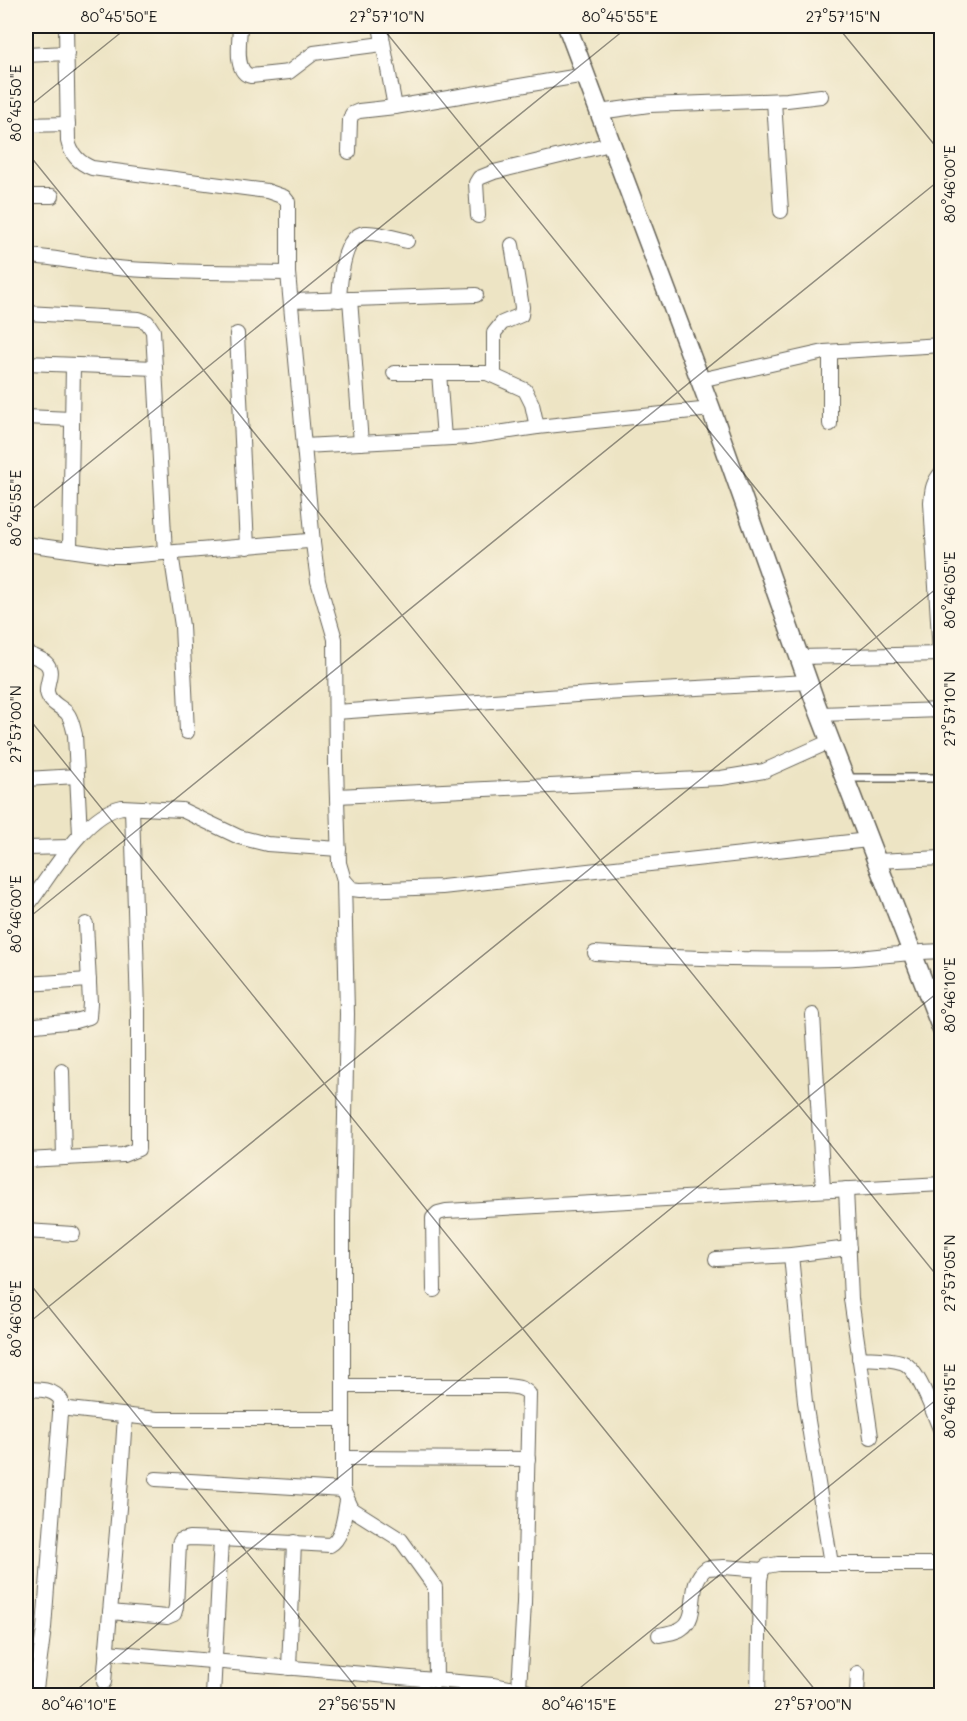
<svg xmlns="http://www.w3.org/2000/svg" width="967" height="1721" font-family="Mali,sans-serif">
  <style>
    .lines { fill: none; stroke-linecap: round; stroke-linejoin: round }
    .lane-casing { stroke: #656257; stroke-width: 10 }
    .street-casing { stroke: #656257; stroke-width: 16 }
    .secondary-casing { stroke: #656257; stroke-width: 21 }
    .lane { stroke: #fff; stroke-width: 7 }
    .street { stroke: #fff; stroke-width: 14 }
    .secondary { stroke: #fff; stroke-width: 18 }
    .ticks { fill: none; stroke: #1c1c1c; stroke-width: 1.5; stroke-opacity: 0.45 }
    .neatline { fill: none; stroke: #1c1c1c; stroke-width: 2 }
    .ticks-label { font-size: 15px; text-anchor: middle; fill: #1c1c1c }
  </style>
  <rect width="100%" height="100%" fill="#fcf5e5"/>
  <filter id="ink" filterUnits="userSpaceOnUse"><feTurbulence type="fractalNoise" baseFrequency=".0167" numOctaves="2"/><feDisplacementMap in="SourceGraphic" scale="12" xChannelSelector="R" yChannelSelector="G"/><feConvolveMatrix kernelMatrix="1 2 1 2 8 2 1 2 1" color-interpolation-filters="sRGB"/></filter>
  <filter id="wash" filterUnits="userSpaceOnUse"><feTurbulence type="fractalNoise" baseFrequency=".008" numOctaves="4" result="noise"/><feDisplacementMap in="SourceGraphic" scale="24" xChannelSelector="R" yChannelSelector="G"/><feGaussianBlur stdDeviation="1.35" result="paint"/><feColorMatrix in="noise" values="0 0 0 0 0 0 0 0 0 0 0 0 0 0 0 0 0 1.4 0 .05"/><feComposite in="paint" operator="in"/></filter>
  <g filter="url(#wash)">
    <rect width="100%" height="100%" fill="#ede4c4"/>
  </g>
  <g filter="url(#ink)">
    <g class="lines">
      <defs>
        <path id="lane" d="M847 778H942"/>
        <g id="street">
          <path d="M66 26 68 141C71 155 79 163 92 168L267 191 284 197 288 202V273L313 543"/>
          <path d="M240 26C240 39 233 73 251 76L289 72 314 53 382 44"/>
          <path d="M380 26 395 107"/>
          <path d="M26 55 67 53"/>
          <path d="M774 101 781 211"/>
          <path d="M599 112 649 105 787 100 821 96"/>
          <path d="M26 125 68 124"/>
          <path d="M349 152 350 120 352 114 359 111 395 107 585 75"/>
          <path d="M26 196H52"/>
          <path d="M478 216 476 183 479 178 494 172 610 144"/>
          <path d="M26 256C57 257 86 265 117 268 174 273 231 272 288 273"/>
          <path d="M350 299 361 443"/>
          <path d="M339 300C340 282 342 236 365 233 378 232 395 238 407 241"/>
          <path d="M291 301 476 295"/>
          <path d="M26 313 139 319 147 322 153 331 165 553"/>
          <path d="M237 334 247 547"/>
          <path d="M26 363 155 368"/>
          <path d="M394 373H487L525 390 532 404 537 427"/>
          <path d="M439 373 444 438"/>
          <path d="M494 375V333L502 323 521 315 522 307 512 245"/>
          <path d="M700 380 824 352 942 345"/>
          <path d="M26 417 71 419"/>
          <path d="M830 424V352"/>
          <path d="M304 446 470 437 537 427 711 409"/>
          <path d="M26 544 112 556H127L308 541 313 543 318 581 335 639 336 766 339 863 344 880 352 889 360 890 442 887 868 840"/>
          <path d="M70 550 73 365"/>
          <path d="M171 553 182 626 187 732"/>
          <path d="M26 653C32 656 42 658 47 664 54 673 46 682 47 692 49 703 60 706 67 713 72 719 73 728 75 735L80 834"/>
          <path d="M940 654 931 502C932 489 933 482 942 472"/>
          <path d="M799 657 942 654"/>
          <path d="M336 712 605 693 808 682"/>
          <path d="M820 714 942 710"/>
          <path d="M26 779 77 776"/>
          <path d="M337 796 721 778 764 771 831 741"/>
          <path d="M26 848 70 847"/>
          <path d="M876 861 942 858"/>
          <path d="M344 880 347 1014 343 1217V1490L352 1509 401 1540 435 1587 436 1681"/>
          <path d="M26 905 31 901C52 873 85 814 122 807L182 810 239 837 267 844 339 849"/>
          <path d="M595 953C676 958 756 961 837 959 872 958 906 952 942 951"/>
          <path d="M26 984 89 980"/>
          <path d="M813 1015 823 1190"/>
          <path d="M26 1026 75 1021 89 1017 90 1003 86 924"/>
          <path d="M62 1071 64 1158"/>
          <path d="M26 1160 123 1155 138 1149V1011L132 808"/>
          <path d="M846 1189 851 1299 871 1437"/>
          <path d="M26 1231 73 1234"/>
          <path d="M791 1255 805 1402 831 1564"/>
          <path d="M716 1259 791 1255 849 1248"/>
          <path d="M434 1290 433 1218 438 1213 446 1211 942 1184"/>
          <path d="M859 1358C872 1359 888 1358 901 1362 919 1366 934 1417 942 1433"/>
          <path d="M343 1386H506C516 1387 523 1387 529 1394L524 1603 519 1689"/>
          <path d="M26 1389C38 1390 53 1388 61 1400L44 1628 35 1696"/>
          <path d="M60 1408 157 1419H343"/>
          <path d="M344 1458 528 1459"/>
          <path d="M156 1479 343 1490"/>
          <path d="M110 1612 167 1617 174 1614 176 1607 179 1544 181 1540 189 1538 221 1539 330 1545C343 1538 344 1515 347 1501"/>
          <path d="M659 1635C666 1633 676 1633 682 1628 701 1616 685 1583 707 1568L724 1567 762 1570"/>
          <path d="M106 1652 493 1685 526 1691 532 1696"/>
          <path d="M289 1668 294 1542"/>
          <path d="M104 1682 119 1508 125 1416"/>
          <path d="M213 1696 221 1539"/>
          <path d="M758 1696 760 1580 762 1570 767 1566 778 1564H942"/>
          <path d="M857 1696 858 1673"/>
        </g>
        <path id="secondary" d="M567 26 711 409 816 704 942 1030"/>
      </defs>
      <use href="#lane" class="lane-casing"/>
      <use href="#street" class="street-casing"/>
      <use href="#secondary" class="secondary-casing"/>
      <use href="#lane" class="lane"/>
      <use href="#street" class="street"/>
      <use href="#secondary" class="secondary"/>
    </g>
  </g>
  <path class="ticks" d="M381 26 942 718M837 26 942 154M26 109 129 26M26 151 942 1282M26 514 629 26M26 715 820 1696M26 920 942 178M26 1279 363 1696M26 1325 942 584M69 1696 942 989M570 1696 942 1395"/>
  <rect width="967" height="1721" fill="none" stroke="#fcf5e5" stroke-width="66"/>
  <rect x="33" y="33" width="901" height="1655" class="neatline"/>
  <g class="ticks-label">
    <text x="119" y="22">80°45'50"E</text>
    <text x="387" y="22">27°57'10"N</text>
    <text x="620" y="22">80°45'55"E</text>
    <text x="843" y="22">27°57'15"N</text>
    <text transform="translate(16 103) rotate(-90)" y="5">80°45'50"E</text>
    <text transform="translate(950 184) rotate(-90)" y="5">80°46'00"E</text>
    <text transform="translate(16 508) rotate(-90)" y="5">80°45'55"E</text>
    <text transform="translate(950 590) rotate(-90)" y="5">80°46'05"E</text>
    <text transform="translate(950 709) rotate(-90)" y="5">27°57'10"N</text>
    <text transform="translate(16 724) rotate(-90)" y="5">27°57'00"N</text>
    <text transform="translate(16 914) rotate(-90)" y="5">80°46'00"E</text>
    <text transform="translate(950 995) rotate(-90)" y="5">80°46'10"E</text>
    <text transform="translate(950 1273) rotate(-90)" y="5">27°57'05"N</text>
    <text transform="translate(16 1319) rotate(-90)" y="5">80°46'05"E</text>
    <text transform="translate(950 1401) rotate(-90)" y="5">80°46'15"E</text>
    <text x="79" y="1710">80°46'10"E</text>
    <text x="357" y="1710">27°56'55"N</text>
    <text x="579" y="1710">80°46'15"E</text>
    <text x="813" y="1710">27°57'00"N</text>
  </g>
</svg>
